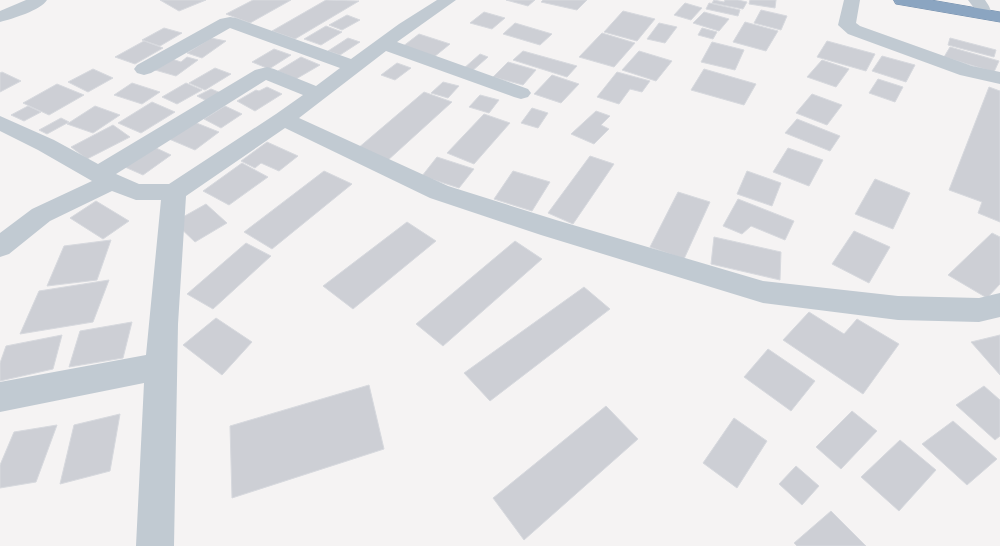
<svg xmlns="http://www.w3.org/2000/svg" width="1000" height="546" font-family="Ubuntu,sans-serif">
  <style>
    .building { fill: #cdcfd5; stroke: #d7d9de }
    .lines { fill: none; stroke-linecap: round; stroke-linejoin: round }
    .highway-casing { stroke: #7690ad; stroke-width: 1 }
    .minor { fill: #c1cad2; fill-rule: evenodd }
    .highway { fill: #8ba5c1; fill-rule: evenodd }
  </style>
  <rect width="100%" height="100%" fill="#f5f3f3"/>
  <g class="building">
    <path d="M160 0H206L179 11Z"/>
    <path d="M253 0H291L250 23 226 14Z"/>
    <path d="M326 0 359 1 295 39 272 31Z"/>
    <path d="M506 0H535L528 6Z"/>
    <path d="M543 0H587L577 10 541 2Z"/>
    <path d="M714 0 724 2 725 0H738L747 2 743 9 712 3Z"/>
    <path d="M750 0H776L775 8 749 4Z"/>
    <path d="M685 3 702 8 691 20 674 15Z"/>
    <path d="M709 3 740 10 738 16 706 9Z"/>
    <path d="M761 10 787 16 781 30 754 23Z"/>
    <path d="M623 11 655 19 637 41 604 32Z"/>
    <path d="M484 12 505 18 492 29 470 23Z"/>
    <path d="M704 12 729 19 719 31 693 23Z"/>
    <path d="M347 15 360 20 342 30 329 25Z"/>
    <path d="M745 22 778 31 766 51 733 42Z"/>
    <path d="M515 23 552 34 540 45 503 34Z"/>
    <path d="M659 23 677 27 665 43 647 39Z"/>
    <path d="M326 26 342 32 321 45 304 39Z"/>
    <path d="M164 28 182 33 160 46 142 40Z"/>
    <path d="M702 28 717 32 713 39 698 35Z"/>
    <path d="M602 33 635 43 614 67 579 57Z"/>
    <path d="M419 34 450 44 434 57 402 47Z"/>
    <path d="M211 38 226 41 202 58 187 53Z"/>
    <path d="M348 38 360 42 340 55 328 51Z"/>
    <path d="M950 38 996 50 994 57 948 45Z"/>
    <path d="M144 41 163 48 135 64 115 57Z"/>
    <path d="M827 41 875 54 866 71 817 57Z"/>
    <path d="M712 42 744 50 735 70 701 62Z"/>
    <path d="M950 47 999 61 994 72 944 57Z"/>
    <path d="M274 49 291 55 269 69 252 62Z"/>
    <path d="M523 51 577 66 567 77 513 60Z"/>
    <path d="M639 51 672 61 656 81 622 70Z"/>
    <path d="M480 54 488 57 471 72 463 69Z"/>
    <path d="M882 56 915 65 906 82 872 71Z"/>
    <path d="M187 57 198 60 176 76 155 70 172 59 181 62Z"/>
    <path d="M301 57 320 65 296 79 278 71Z"/>
    <path d="M822 60 849 69 836 87 807 77Z"/>
    <path d="M508 62 536 70 523 85 493 77Z"/>
    <path d="M397 63 411 68 395 80 381 75Z"/>
    <path d="M215 68 231 74 205 90 189 83Z"/>
    <path d="M93 69 113 78 88 92 68 82Z"/>
    <path d="M704 69 756 84 744 105 691 90Z"/>
    <path d="M2 72 21 81 0 92V73Z"/>
    <path d="M617 72 650 81 642 92 630 89 619 104 597 97Z"/>
    <path d="M552 75 579 84 561 103 534 94Z"/>
    <path d="M878 79 903 87 895 102 869 93Z"/>
    <path d="M443 82 459 86 448 98 431 93Z"/>
    <path d="M132 83 160 92 142 104 114 95Z"/>
    <path d="M186 83 202 90 177 104 162 97Z"/>
    <path d="M57 84 84 95 49 115 23 103Z"/>
    <path d="M267 87 282 94 255 111 237 101 256 90 259 91Z"/>
    <path d="M989 87 1000 91V222L978 213 982 202 949 190Z"/>
    <path d="M211 89 221 93 207 101 197 96Z"/>
    <path d="M424 92 452 102 387 161 357 149Z"/>
    <path d="M812 94 842 105 827 125 796 113Z"/>
    <path d="M480 95 499 100 489 113 469 107Z"/>
    <path d="M152 102 175 112 141 133 118 123Z"/>
    <path d="M28 106 41 112 24 121 11 115Z"/>
    <path d="M95 106 120 115 93 133 67 124Z"/>
    <path d="M225 106 242 114 221 128 204 119Z"/>
    <path d="M532 108 548 113 538 128 521 123Z"/>
    <path d="M596 111 610 116 601 125 609 129 594 144 571 134Z"/>
    <path d="M484 114 510 123 474 164 447 153Z"/>
    <path d="M61 118 69 122 47 134 39 130Z"/>
    <path d="M797 119 840 136 830 151 785 133Z"/>
    <path d="M194 122 219 132 195 150 169 139Z"/>
    <path d="M113 125 130 137 87 159 71 147Z"/>
    <path d="M267 142 298 156 279 171 261 163 255 168 241 161Z"/>
    <path d="M154 147 171 155 143 175 125 167Z"/>
    <path d="M788 148 823 160 809 186 773 172Z"/>
    <path d="M590 156 614 164 573 224 548 213Z"/>
    <path d="M437 157 474 169 459 188 422 176Z"/>
    <path d="M242 163 268 177 229 205 203 191Z"/>
    <path d="M324 171 352 184 272 249 244 232Z"/>
    <path d="M513 171 550 182 532 211 494 199Z"/>
    <path d="M747 171 781 183 772 206 737 194Z"/>
    <path d="M875 179 910 193 893 229 855 214Z"/>
    <path d="M678 192 710 202 684 259 650 247Z"/>
    <path d="M738 199 794 221 785 240 751 226 742 234 723 226Z"/>
    <path d="M96 201 129 221 103 239 70 218Z"/>
    <path d="M206 204 227 223 195 242 174 222Z"/>
    <path d="M407 222 436 241 353 309 323 286Z"/>
    <path d="M854 231 890 247 869 283 832 264Z"/>
    <path d="M992 233 1000 237V284L987 298 948 275Z"/>
    <path d="M714 237 781 252 780 280 711 264Z"/>
    <path d="M111 240 97 280 47 286 64 246Z"/>
    <path d="M515 241 542 259 443 346 416 324Z"/>
    <path d="M246 243 271 256 213 309 187 294Z"/>
    <path d="M109 280 93 322 20 334 39 291Z"/>
    <path d="M584 287 610 309 490 401 464 373Z"/>
    <path d="M809 312 844 334 857 319 899 344 863 394 783 340Z"/>
    <path d="M216 318 252 342 222 375 183 345Z"/>
    <path d="M132 322 123 358 69 367 80 331Z"/>
    <path d="M62 335 53 369 0 381V363L6 346Z"/>
    <path d="M1000 335V375L971 342Z"/>
    <path d="M768 349 815 381 791 411 744 377Z"/>
    <path d="M369 385 384 449 232 498 230 426Z"/>
    <path d="M984 386 1000 400V436L995 440 956 405Z"/>
    <path d="M606 406 638 439 524 540 493 498Z"/>
    <path d="M852 411 877 431 841 469 816 447Z"/>
    <path d="M120 414 110 471 60 484 74 425Z"/>
    <path d="M734 418 767 441 737 488 703 463Z"/>
    <path d="M953 421 997 459 967 485 922 444Z"/>
    <path d="M57 425 36 482 0 488V465L14 432Z"/>
    <path d="M900 440 936 470 899 511 861 477Z"/>
    <path d="M796 466 819 486 802 505 779 484Z"/>
    <path d="M831 511 866 546H797L794 543Z"/>
  </g>
  <g class="lines">
    <defs>
      <path id="highway" d="M894 0H931L1000 12V22L902 5 896 4Z"/>
    </defs>
    <use href="#highway" class="highway-casing"/>
    <g class="minor">
      <path d="M26 0H47C41 10 12 19 0 22V11Z"/>
      <path d="M437 0H456L397 42 528 89 531 93 528 97 521 99 514 97 386 51 299 118 448 186 556 220 763 281 898 296 979 298 1000 293V317L979 322 898 320 763 303 541 235 430 198 285 128 186 196 178 324 174 546H136L144 383 0 412V382L146 355 161 200H136L112 191 50 221 9 254 0 257V233L32 209 92 181 38 150 0 131V116L54 140 98 164 255 70 267 67 274 69 316 86 340 68 230 28 151 73 144 75 137 73 134 69 137 65 220 19 230 17 236 18 351 59 399 24ZM266 80 303 95 276 114 169 184H139L116 174Z"/>
      <path d="M844 0H860L856 23 860 26 972 66 1000 72V84L960 75 848 34 838 25Z"/>
      <path d="M968 0H985C989 6 993 10 988 17H976L974 8Z"/>
    </g>
    <use href="#highway" class="highway"/>
  </g>
</svg>
